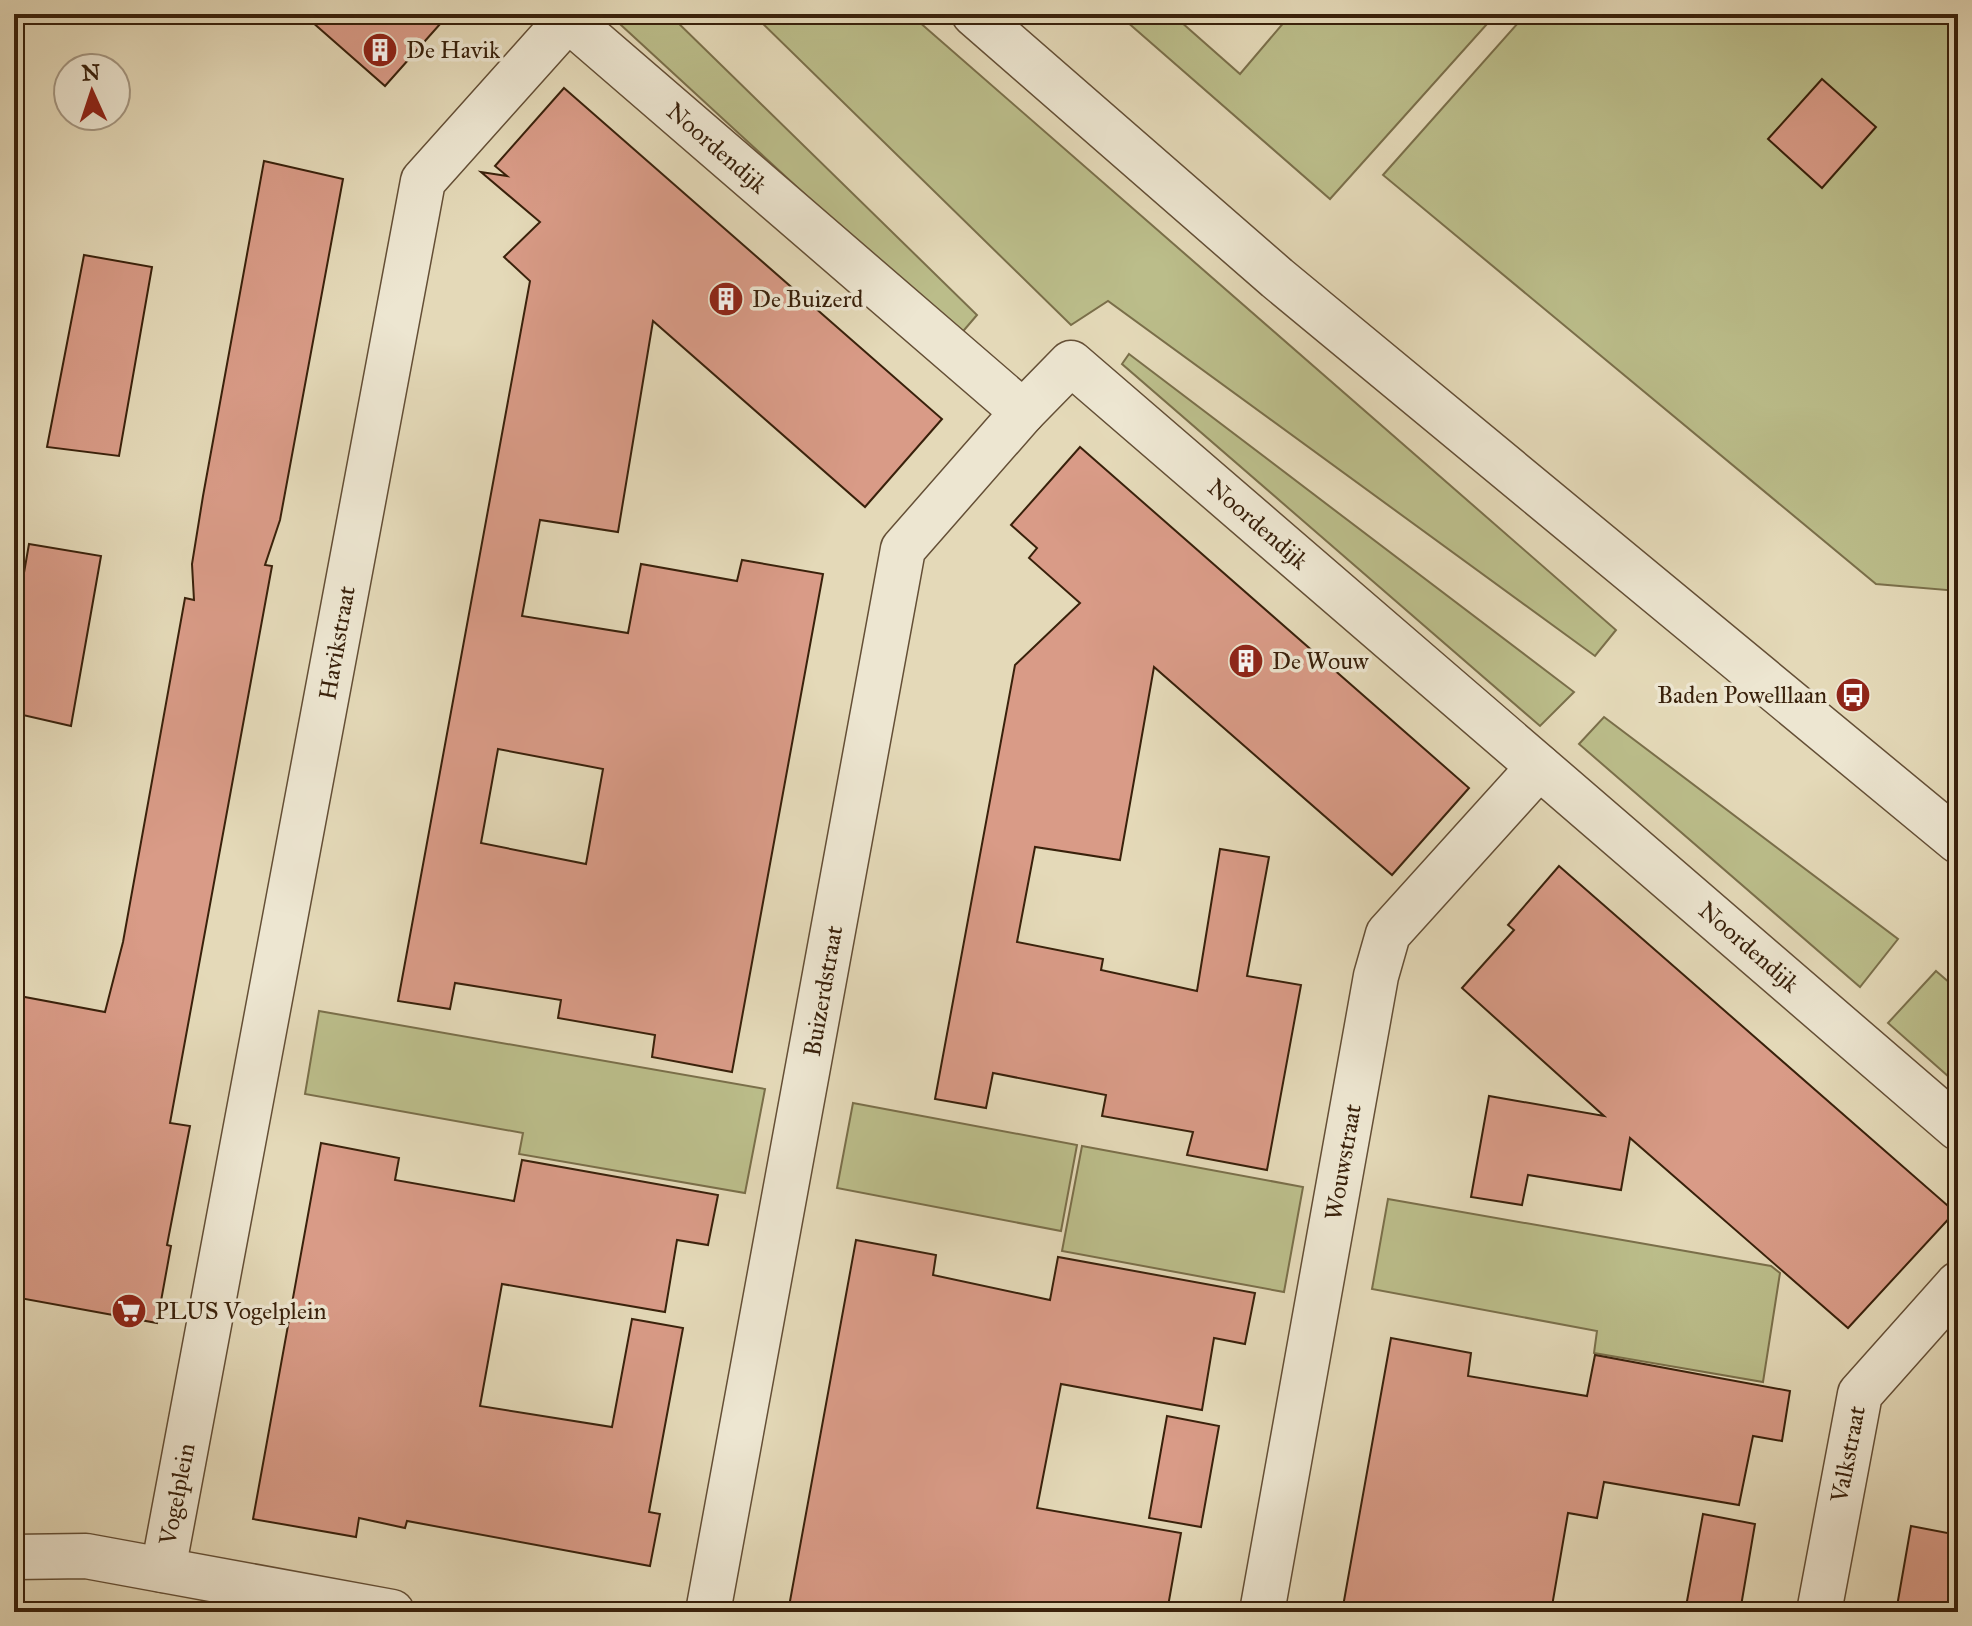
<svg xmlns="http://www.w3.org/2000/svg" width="1972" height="1626" font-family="'IM FELL Great Primer',serif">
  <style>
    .green { fill: #bbbd8a; stroke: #7a6f4a; stroke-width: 2 }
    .building { fill: #d99b87; stroke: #39210b; stroke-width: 2; fill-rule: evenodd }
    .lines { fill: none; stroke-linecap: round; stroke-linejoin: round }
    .minor-casing { stroke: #644f36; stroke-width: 47 }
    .tertiary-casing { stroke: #644f36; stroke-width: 47 }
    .minor { stroke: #ede6d1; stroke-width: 44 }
    .tertiary { stroke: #ede6d1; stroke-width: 44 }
    .labels { text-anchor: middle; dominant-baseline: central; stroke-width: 7; stroke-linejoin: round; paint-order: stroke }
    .poi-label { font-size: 24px; fill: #39210b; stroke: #ede6d1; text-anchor: start }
    .street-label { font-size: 24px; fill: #39210b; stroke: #ede6d1 }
  </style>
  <rect width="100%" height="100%" fill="#e4d9b8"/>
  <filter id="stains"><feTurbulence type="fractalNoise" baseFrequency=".0025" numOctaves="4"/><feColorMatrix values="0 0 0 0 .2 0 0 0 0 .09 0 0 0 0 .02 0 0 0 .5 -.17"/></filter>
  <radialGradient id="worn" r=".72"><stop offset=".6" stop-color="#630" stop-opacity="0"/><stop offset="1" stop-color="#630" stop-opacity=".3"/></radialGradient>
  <g class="green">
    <path d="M609 14H669L977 315 959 336Z"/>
    <path d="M753 14H910L1616 630 1595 656 1108 301 1071 325Z"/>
    <path d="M1118 14H1172L1240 74 1291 14H1496L1330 199Z"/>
    <path d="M1526 14H1958V591L1876 584 1383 175Z"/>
    <path d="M1129 354 1574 692 1540 726 1122 364Z"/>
    <path d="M1604 717 1898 939 1860 987 1579 744Z"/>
    <path d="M1936 971 1958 990V1085L1888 1023Z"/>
    <path d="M319 1011 765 1089 745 1193 519 1154 523 1133 305 1094Z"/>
    <path d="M853 1103 1077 1145 1061 1231 837 1188Z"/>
    <path d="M1082 1146 1303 1187 1284 1292 1062 1251Z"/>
    <path d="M1388 1199 1771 1266 1780 1273 1763 1382 1594 1353 1597 1331 1372 1289Z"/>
  </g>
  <g class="building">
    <path d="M303 14H449L385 86Z"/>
    <path d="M1822 79 1876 127 1822 188 1768 139Z"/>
    <path d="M564 88 942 419 865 507 653 321 618 532 540 520 522 616 628 633 641 564 737 581 742 560 823 574 732 1072 652 1057 655 1035 558 1018 561 1000 455 983 450 1009 398 1001 530 281 504 257 540 222 481 172 507 176 495 166ZM498 749 603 769 586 864 481 843Z"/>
    <path d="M264 161 343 179 280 520 265 565 272 566 170 1123 190 1126 167 1245 171 1246 157 1323 14 1297V995L105 1012 123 942 185 598 194 600 192 564 203 496Z"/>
    <path d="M84 255 152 267 119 456 47 447Z"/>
    <path d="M1080 447 1469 788 1392 875 1154 667 1120 860 1035 847 1017 942 1103 959 1101 970 1197 991 1220 849 1269 857 1247 976 1301 985 1267 1170 1187 1155 1193 1132 1102 1116 1106 1095 993 1073 986 1108 935 1099 1015 665 1080 603 1029 558 1037 548 1011 525Z"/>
    <path d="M29 544 101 556 71 726 14 713V630Z"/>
    <path d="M1559 866 1955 1212 1848 1328 1630 1138 1621 1190 1528 1175 1522 1205 1471 1197 1489 1096 1604 1116 1462 988 1514 930 1508 925Z"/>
    <path d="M321 1143 399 1158 395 1180 514 1201 522 1160 718 1195 708 1245 677 1240 665 1312 502 1284 480 1406 612 1427 632 1319 683 1328 649 1512 660 1514 650 1566 407 1521 405 1528 359 1518 356 1537 253 1519Z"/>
    <path d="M856 1240 936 1255 933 1275 1050 1300 1058 1257 1255 1293 1245 1344 1214 1338 1202 1410 1061 1384 1037 1508 1181 1533 1167 1612H788Z"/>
    <path d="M1391 1338 1471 1353 1468 1376 1587 1396 1595 1355 1790 1391 1782 1441 1753 1436 1739 1505 1604 1482 1597 1518 1568 1513 1551 1612H1342Z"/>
    <path d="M1167 1416 1219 1426 1201 1527 1149 1518Z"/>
    <path d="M1703 1514 1755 1524 1740 1612H1685Z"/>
    <path d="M1911 1526 1958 1535V1612H1896Z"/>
  </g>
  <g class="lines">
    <defs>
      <g id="minor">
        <path d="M562 14 1023 412 1071 363 1958 1128"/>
        <path d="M14 1557 86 1556 392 1612"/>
        <path d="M163 1570 423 181 568 19"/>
        <path d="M708 1612 903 549 1023 412"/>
        <path d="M1262 1612 1376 976 1388 934 1539 767"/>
        <path d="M1819 1612 1860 1394 1958 1284"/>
      </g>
      <path id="tertiary" d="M974 14 1277 278 1958 841"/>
    </defs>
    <use href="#minor" class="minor-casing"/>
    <use href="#tertiary" class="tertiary-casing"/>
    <use href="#minor" class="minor"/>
    <use href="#tertiary" class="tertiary"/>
  </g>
  <defs>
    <symbol id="building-disc" viewBox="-11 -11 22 22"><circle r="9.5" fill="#8f2418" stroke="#ede6d1"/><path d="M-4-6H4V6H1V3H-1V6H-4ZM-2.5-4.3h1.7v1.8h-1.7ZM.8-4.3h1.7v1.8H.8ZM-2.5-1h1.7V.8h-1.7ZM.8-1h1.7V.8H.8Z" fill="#fff"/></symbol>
    <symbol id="bus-disc" viewBox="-11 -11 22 22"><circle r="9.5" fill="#8f2418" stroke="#ede6d1"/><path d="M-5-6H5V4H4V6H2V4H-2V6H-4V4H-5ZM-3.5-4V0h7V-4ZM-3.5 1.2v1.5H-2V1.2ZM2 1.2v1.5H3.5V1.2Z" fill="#fff"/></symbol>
    <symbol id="supermarket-disc" viewBox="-11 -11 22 22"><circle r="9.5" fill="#8f2418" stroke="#ede6d1"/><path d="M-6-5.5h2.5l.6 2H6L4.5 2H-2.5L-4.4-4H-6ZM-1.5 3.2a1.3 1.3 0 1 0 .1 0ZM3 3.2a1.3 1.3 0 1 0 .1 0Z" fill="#fff"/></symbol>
  </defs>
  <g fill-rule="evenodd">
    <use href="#building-disc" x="360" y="30" width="40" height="40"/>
    <use href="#building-disc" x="706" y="279" width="40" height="40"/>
    <use href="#building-disc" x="1226" y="641" width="40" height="40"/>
    <use href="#bus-disc" x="1833" y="675" width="40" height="40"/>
    <use href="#supermarket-disc" x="109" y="1291" width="40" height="40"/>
  </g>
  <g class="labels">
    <g class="poi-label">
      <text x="406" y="50">De Havik</text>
      <text x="752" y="299">De Buizerd</text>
      <text x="1272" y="661">De Wouw</text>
      <text x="1827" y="695" text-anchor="end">Baden Powelllaan</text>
      <text x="155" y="1311">PLUS Vogelplein</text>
    </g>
    <g class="street-label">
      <text transform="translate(717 148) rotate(41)">Noordendijk</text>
      <text transform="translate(1258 524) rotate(41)">Noordendijk</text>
      <text transform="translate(337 643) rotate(-80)">Havikstraat</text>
      <text transform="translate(1749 947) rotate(41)">Noordendijk</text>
      <text transform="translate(823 991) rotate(-80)">Buizerdstraat</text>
      <text transform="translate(1343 1162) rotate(-80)">Wouwstraat</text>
      <text transform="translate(1848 1454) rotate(-79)">Valkstraat</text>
      <text transform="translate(177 1494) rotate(-79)">Vogelplein</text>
    </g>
  </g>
  <rect width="1972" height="1626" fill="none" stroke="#e4d9b8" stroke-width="48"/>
  <rect x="16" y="16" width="1940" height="1594" fill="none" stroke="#39210b" stroke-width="4"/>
  <rect x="24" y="24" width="1924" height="1578" fill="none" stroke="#39210b" stroke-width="2"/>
  <g transform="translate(92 92) rotate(357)"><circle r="38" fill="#ede6d1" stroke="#a59782" stroke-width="2"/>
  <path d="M0-6L14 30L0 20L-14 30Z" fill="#8f2418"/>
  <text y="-12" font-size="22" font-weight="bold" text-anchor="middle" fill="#39210b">N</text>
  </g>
  <rect width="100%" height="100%" filter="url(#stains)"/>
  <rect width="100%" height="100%" fill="url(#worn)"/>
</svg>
